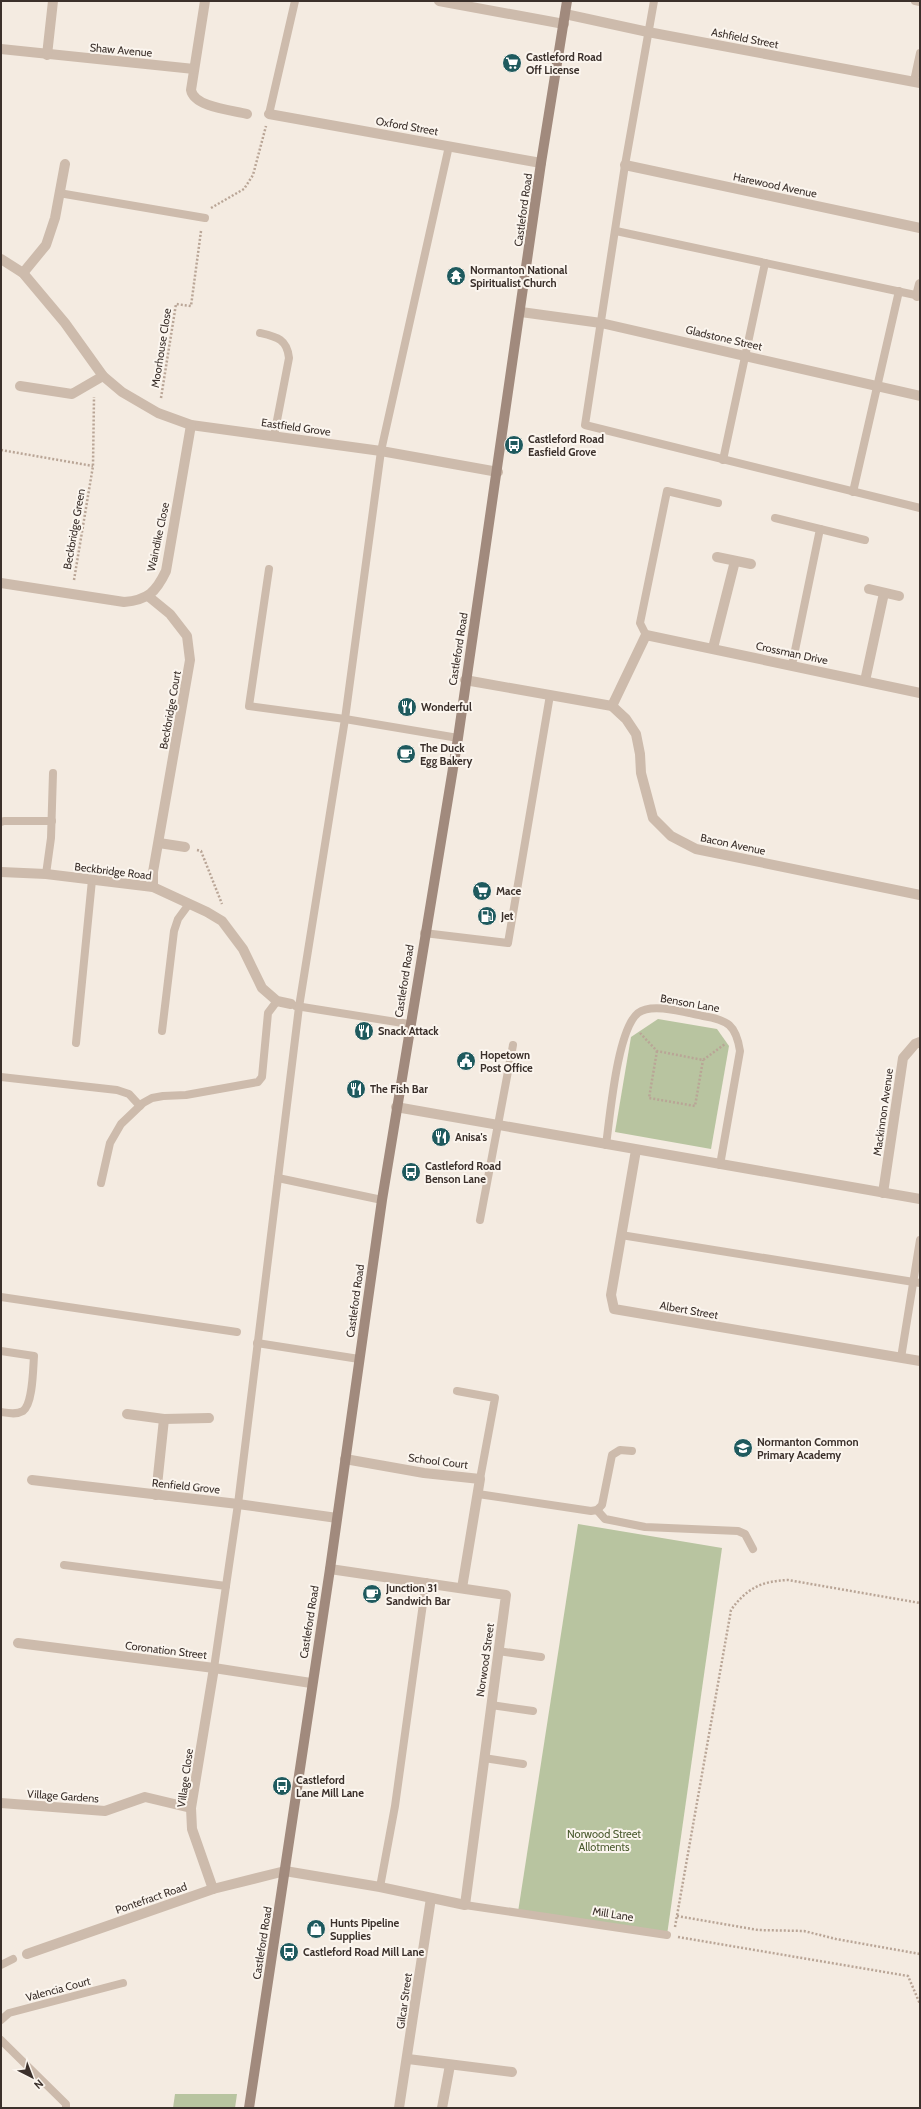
<svg xmlns="http://www.w3.org/2000/svg" width="921" height="2109" font-family="Cabin,sans-serif">
  <style>
    .green { fill: #b8c4a0 }
    .lines { fill: none; stroke-linecap: round; stroke-linejoin: round }
    .path { stroke: #b9a596; stroke-width: 2.5; stroke-dasharray: 2 2; stroke-linecap: butt }
    .lane { stroke: #cdbbac; stroke-width: 8 }
    .street { stroke: #cdbbac; stroke-width: 10 }
    .secondary { stroke: #a18a7d; stroke-width: 10 }
    .labels { text-anchor: middle; dominant-baseline: central; stroke-width: 4; stroke-linejoin: round; paint-order: stroke }
    .street-label { font-size: 11px; fill: #3b302b; stroke: #fbf5ee }
    .poi-label { font-size: 11px; font-weight: bold; fill: #3b302b; stroke: #fbf5ee; text-anchor: start }
    .park-label { font-size: 11px; fill: #4a5a2e; stroke: #fbf5ee }
  </style>
  <rect width="100%" height="100%" fill="#f4ebe1"/>
  <g class="green">
    <path d="M658 1019 717 1029 729 1046 711 1149 615 1132 631 1037Z"/>
    <path d="M578 1524 722 1548 667 1935 518 1912Z"/>
    <path d="M175 2094H237L235 2108H173Z"/>
  </g>
  <g class="lines">
    <g class="path">
      <path d="M211 208 244 189 253 175 266 126"/>
      <path d="M161 398 176 304 191 306 201 231"/>
      <path d="M1 450 93 466"/>
      <path d="M74 580 93 466 94 397"/>
      <path d="M197 850 201 851 222 904"/>
      <path d="M640 1033 657 1051 703 1060 725 1044"/>
      <path d="M657 1051 649 1098 695 1106 703 1060"/>
      <path d="M677 1916 758 1930 804 1931 836 1939 920 1954"/>
      <path d="M675 1927 731 1610C746 1589 761 1581 788 1580L920 1603"/>
      <path d="M678 1937 908 1976 920 2004"/>
    </g>
    <g class="lane">
      <path d="M654 1 625 165 585 425 920 508"/>
      <path d="M915 1 920 2"/>
      <path d="M914 81 920 53"/>
      <path d="M269 114 295 1"/>
      <path d="M59 193 205 218"/>
      <path d="M616 231 920 296"/>
      <path d="M260 333C277 337 287 339 289 358L274 436"/>
      <path d="M723 460 765 263"/>
      <path d="M853 492 899 291"/>
      <path d="M775 518 865 540"/>
      <path d="M269 569 249 706 345 719 458 738"/>
      <path d="M646 635 640 623 667 491 718 503"/>
      <path d="M792 665 820 529"/>
      <path d="M1 822 4 821H52"/>
      <path d="M46 874 51 838 53 773"/>
      <path d="M424 933 508 943 550 695"/>
      <path d="M296 1006 409 1024"/>
      <path d="M162 1031 174 931 178 919 189 904"/>
      <path d="M76 1043 92 880"/>
      <path d="M1 1077 117 1090 129 1094 140 1106"/>
      <path d="M606 1145C610 1117 617 1030 638 1013 652 1002 687 1013 703 1016 728 1020 736 1025 740 1051L720 1165"/>
      <path d="M278 1178 382 1200"/>
      <path d="M101 1183 110 1143 121 1124 143 1103 152 1098 163 1096 186 1095 258 1082 262 1077 268 1013 277 1001"/>
      <path d="M480 1220 513 1045"/>
      <path d="M621 1235 920 1283"/>
      <path d="M1 1297 237 1332"/>
      <path d="M257 1343 359 1359"/>
      <path d="M1 1351 34 1356C33 1369 33 1404 23 1411 16 1415 8 1413 1 1412"/>
      <path d="M901 1358 920 1240"/>
      <path d="M457 1391 495 1398 480 1479"/>
      <path d="M478 1494 591 1511 597 1510 602 1505 612 1455 620 1450 632 1451"/>
      <path d="M597 1510 605 1519 645 1527 738 1531 745 1534 753 1549"/>
      <path d="M64 1565 226 1586"/>
      <path d="M498 1651 541 1657"/>
      <path d="M214 1668 238 1504 299 1007 345 719 381 451 449 146"/>
      <path d="M491 1705 533 1711"/>
      <path d="M484 1758 523 1764"/>
      <path d="M380 1887 395 1806 426 1582"/>
      <path d="M465 1905 667 1935"/>
      <path d="M1 1965 13 1959"/>
      <path d="M1 2020 9 2013 123 1983"/>
      <path d="M1 2040 66 2104V2108"/>
    </g>
    <g class="street">
      <path d="M205 1 191 90C194 107 231 110 247 114"/>
      <path d="M439 1 564 24"/>
      <path d="M565 14 648 32 920 83"/>
      <path d="M1 49 194 69"/>
      <path d="M47 55 53 1"/>
      <path d="M269 114 541 163"/>
      <path d="M625 165 920 228"/>
      <path d="M1 259 23 273 65 323 103 376 122 392 158 413 191 425 381 451 498 472"/>
      <path d="M23 273 46 245 55 218 65 164"/>
      <path d="M917 296 920 284"/>
      <path d="M521 312 601 323 920 396"/>
      <path d="M20 386 72 394 103 376"/>
      <path d="M717 557 751 564"/>
      <path d="M1 583 124 602C148 600 156 592 166 571L191 425"/>
      <path d="M869 589 899 596"/>
      <path d="M148 596 170 614 187 636 190 660 153 872V887"/>
      <path d="M713 648 735 561"/>
      <path d="M465 680 612 706 626 719 636 734 640 754 641 773 653 818 671 836 696 849 920 895"/>
      <path d="M865 681 884 593"/>
      <path d="M612 706 646 635 920 693"/>
      <path d="M159 843 185 847"/>
      <path d="M1 872 46 874 153 887 207 912 222 921 243 949 262 988 277 1001 291 1004"/>
      <path d="M396 1107 920 1199"/>
      <path d="M636 1150 611 1295 614 1309 920 1361"/>
      <path d="M883 1193 903 1058 915 1044 920 1042"/>
      <path d="M127 1414 164 1419 209 1418"/>
      <path d="M345 1459 424 1473 480 1479 462 1588"/>
      <path d="M32 1480 238 1504 337 1518"/>
      <path d="M156 1495 164 1419"/>
      <path d="M18 1643 214 1668 311 1683"/>
      <path d="M1 1803 105 1811 145 1797 191 1808"/>
      <path d="M213 1889 192 1829 191 1808 214 1668"/>
      <path d="M27 1954 213 1889 285 1871 380 1887 465 1905 506 1595 330 1569"/>
      <path d="M408 2059 512 2072"/>
      <path d="M399 2108 431 1898"/>
      <path d="M442 2108 450 2065"/>
    </g>
    <path class="secondary" d="M249 2108 330 1569 382 1200 458 738 541 163 567 1"/>
  </g>
  <defs>
    <symbol id="supermarket-disc" viewBox="-11 -11 22 22"><circle r="9.5" fill="#1f5a5e" stroke="#fbf5ee"/><path d="M-6-5.5h2.5l.6 2H6L4.5 2H-2.5L-4.4-4H-6ZM-1.5 3.2a1.3 1.3 0 1 0 .1 0ZM3 3.2a1.3 1.3 0 1 0 .1 0Z" fill="#fff"/></symbol>
    <symbol id="temple-disc" viewBox="-11 -11 22 22"><circle r="9.5" fill="#1f5a5e" stroke="#fbf5ee"/><path d="M0-6L5-2H3V0L6.5 2.5H4V6H1.5V3h-3V6H-4V2.5H-6.5L-3 0V-2H-5Z" fill="#fff"/></symbol>
    <symbol id="bus-disc" viewBox="-11 -11 22 22"><circle r="9.5" fill="#1f5a5e" stroke="#fbf5ee"/><path d="M-5-6H5V4H4V6H2V4H-2V6H-4V4H-5ZM-3.5-4V0h7V-4ZM-3.5 1.2v1.5H-2V1.2ZM2 1.2v1.5H3.5V1.2Z" fill="#fff"/></symbol>
    <symbol id="restaurant-disc" viewBox="-11 -11 22 22"><circle r="9.5" fill="#1f5a5e" stroke="#fbf5ee"/><path d="M-5-6h1v4h1v-4h1v4h1v-4h1v5L-1.5 .5V6h-2V.5L-5-1ZM5-6V6H3V1.5H1.5Q1.5-4 5-6Z" fill="#fff"/></symbol>
    <symbol id="cafe-disc" viewBox="-11 -11 22 22"><circle r="9.5" fill="#1f5a5e" stroke="#fbf5ee"/><path d="M-5.5-4.5H6V0H3Q3 3.5 0 3.5H-2.5Q-5.5 3.5-5.5 0ZM3-3.2v2h1.7v-2ZM-6 4.5H4V6H-6Z" fill="#fff"/></symbol>
    <symbol id="fuel-disc" viewBox="-11 -11 22 22"><circle r="9.5" fill="#1f5a5e" stroke="#fbf5ee"/><path d="M-5.5-6h7V0h2V4h1.3V-2.5L3-4.5l.8-.8L6-3V5H2.5V1h-1V6h-7ZM-4.2-4.7v3.2H.2V-4.7Z" fill="#fff"/></symbol>
    <symbol id="civic-disc" viewBox="-11 -11 22 22"><circle r="9.5" fill="#1f5a5e" stroke="#fbf5ee"/><path d="M-.6-6.5H3V-4.5H.6V-3L4-1V1h2V6H-6V1h2V-1L-.6-3ZM-1.2 2.5V6h2.4V2.5Z" fill="#fff"/></symbol>
    <symbol id="school-disc" viewBox="-11 -11 22 22"><circle r="9.5" fill="#1f5a5e" stroke="#fbf5ee"/><path d="M0-5L7-2L0 1L-7-2ZM-4 1L0 2.5L4 1V4Q0 6-4 4Z" fill="#fff"/></symbol>
    <symbol id="shop-disc" viewBox="-11 -11 22 22"><circle r="9.5" fill="#1f5a5e" stroke="#fbf5ee"/><path d="M-5-2.5h2.3a2.7 3.5 0 0 1 5.4 0H5L5.5 6h-11ZM-1.5-2.5h3a1.5 2.3 0 0 0-3 0Z" fill="#fff"/></symbol>
  </defs>
  <g fill-rule="evenodd">
    <use href="#supermarket-disc" x="501" y="52" width="22" height="22"/>
    <use href="#temple-disc" x="445" y="265" width="22" height="22"/>
    <use href="#bus-disc" x="503" y="434" width="22" height="22"/>
    <use href="#restaurant-disc" x="396" y="696" width="22" height="22"/>
    <use href="#cafe-disc" x="395" y="743" width="22" height="22"/>
    <use href="#supermarket-disc" x="471" y="880" width="22" height="22"/>
    <use href="#fuel-disc" x="476" y="905" width="22" height="22"/>
    <use href="#restaurant-disc" x="353" y="1020" width="22" height="22"/>
    <use href="#civic-disc" x="455" y="1050" width="22" height="22"/>
    <use href="#restaurant-disc" x="345" y="1078" width="22" height="22"/>
    <use href="#restaurant-disc" x="430" y="1126" width="22" height="22"/>
    <use href="#bus-disc" x="400" y="1161" width="22" height="22"/>
    <use href="#school-disc" x="732" y="1437" width="22" height="22"/>
    <use href="#cafe-disc" x="361" y="1583" width="22" height="22"/>
    <use href="#bus-disc" x="271" y="1775" width="22" height="22"/>
    <use href="#shop-disc" x="305" y="1918" width="22" height="22"/>
    <use href="#bus-disc" x="278" y="1941" width="22" height="22"/>
  </g>
  <g class="labels">
    <g class="street-label">
      <text transform="translate(745 38) rotate(11)">Ashfield Street</text>
      <text transform="translate(121 50) rotate(5)">Shaw Avenue</text>
      <text transform="translate(407 126) rotate(10)">Oxford Street</text>
      <text transform="translate(775 185) rotate(12)">Harewood Avenue</text>
      <text transform="translate(523 210) rotate(-82)">Castleford Road</text>
      <text transform="translate(724 338) rotate(13)">Gladstone Street</text>
      <text transform="translate(161 348) rotate(-81)">Moorhouse Close</text>
      <text transform="translate(296 427) rotate(8)">Eastfield Grove</text>
      <text transform="translate(74 529) rotate(-80)">Beckbridge Green</text>
      <text transform="translate(158 537) rotate(-78)">Waindike Close</text>
      <text transform="translate(458 649) rotate(-81)">Castleford Road</text>
      <text transform="translate(792 653) rotate(12)">Crossman Drive</text>
      <text transform="translate(170 710) rotate(-80)">Beckbridge Court</text>
      <text transform="translate(733 844) rotate(12)">Bacon Avenue</text>
      <text transform="translate(113 871) rotate(7)">Beckbridge Road</text>
      <text transform="translate(404 981) rotate(-81)">Castleford Road</text>
      <text transform="translate(690 1003) rotate(10)">Benson Lane</text>
      <text transform="translate(883 1112) rotate(-82)">Mackinnon Avenue</text>
      <text transform="translate(355 1301) rotate(-82)">Castleford Road</text>
      <text transform="translate(689 1310) rotate(10)">Albert Street</text>
      <text transform="translate(438 1461) rotate(7)">School Court</text>
      <text transform="translate(186 1486) rotate(6)">Renfield Grove</text>
      <text transform="translate(309 1622) rotate(-81)">Castleford Road</text>
      <text transform="translate(166 1650) rotate(7)">Coronation Street</text>
      <text transform="translate(485 1660) rotate(-82)">Norwood Street</text>
      <text transform="translate(185 1778) rotate(-82)">Village Close</text>
      <text transform="translate(63 1796) rotate(4)">Village Gardens</text>
      <text transform="translate(151 1898) rotate(-19)">Pontefract Road</text>
      <text transform="translate(613 1914) rotate(9)">Mill Lane</text>
      <text transform="translate(262 1943) rotate(-81)">Castleford Road</text>
      <text transform="translate(58 1989) rotate(-15)">Valencia Court</text>
      <text transform="translate(404 2001) rotate(-82)">Gilcar Street</text>
    </g>
    <g class="poi-label">
      <text x="526" y="57">Castleford Road<tspan x="526" dy="13">Off License</tspan></text>
      <text x="470" y="270">Normanton National<tspan x="470" dy="13">Spiritualist Church</tspan></text>
      <text x="528" y="439">Castleford Road<tspan x="528" dy="13">Easfield Grove</tspan></text>
      <text x="421" y="707">Wonderful</text>
      <text x="420" y="748">The Duck<tspan x="420" dy="13">Egg Bakery</tspan></text>
      <text x="496" y="891">Mace</text>
      <text x="501" y="916">Jet</text>
      <text x="378" y="1031">Snack Attack</text>
      <text x="480" y="1055">Hopetown<tspan x="480" dy="13">Post Office</tspan></text>
      <text x="370" y="1089">The Fish Bar</text>
      <text x="455" y="1137">Anisa's</text>
      <text x="425" y="1166">Castleford Road<tspan x="425" dy="13">Benson Lane</tspan></text>
      <text x="757" y="1442">Normanton Common<tspan x="757" dy="13">Primary Academy</tspan></text>
      <text x="386" y="1588">Junction 31<tspan x="386" dy="13">Sandwich Bar</tspan></text>
      <text x="296" y="1780">Castleford<tspan x="296" dy="13">Lane Mill Lane</tspan></text>
      <text x="330" y="1923">Hunts Pipeline<tspan x="330" dy="13">Supplies</tspan></text>
      <text x="303" y="1952">Castleford Road Mill Lane</text>
    </g>
    <g class="park-label">
      <text x="604" y="1834">Norwood Street<tspan x="604" dy="13">Allotments</tspan></text>
    </g>
  </g>
  <rect width="921" height="2109" fill="none" stroke="#3b302b" stroke-width="4"/>
  <g transform="translate(32 2077) rotate(138)" stroke="#fbf5ee" stroke-width="3" paint-order="stroke">
  <path d="M0-3L7 15L0 10L-7 15Z" fill="#3b302b"/>
  <text y="-6" font-size="11" font-weight="bold" text-anchor="middle" fill="#3b302b">N</text>
  </g>
</svg>
